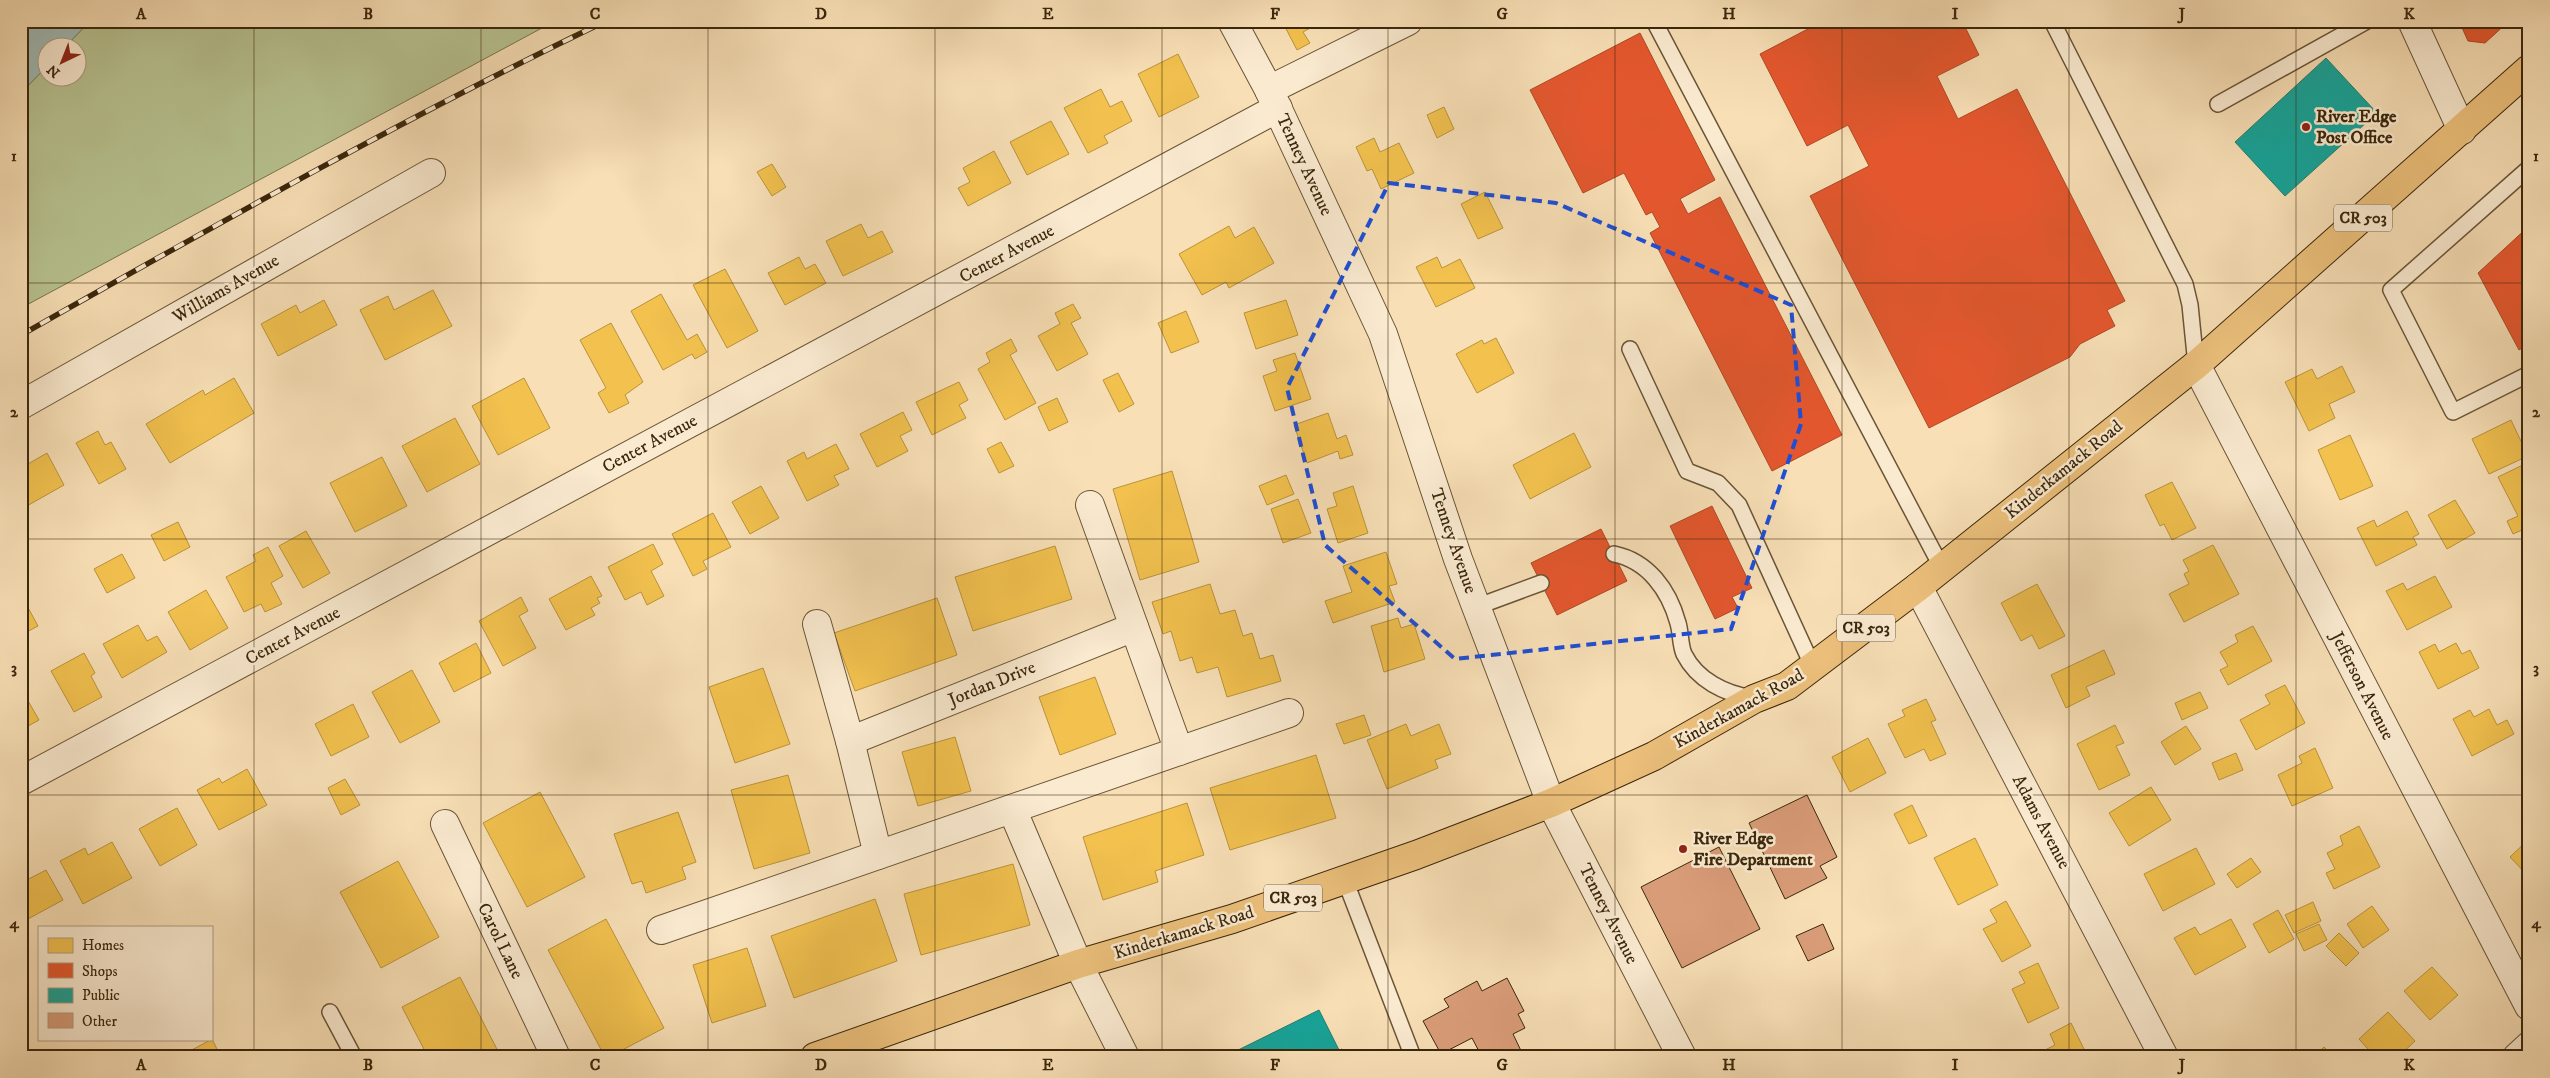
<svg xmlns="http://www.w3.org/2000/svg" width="2550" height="1078" font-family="'IM FELL DW Pica',serif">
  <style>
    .green { fill: #b8c392; stroke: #7a754f }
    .water { fill: #a0bbb6; stroke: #788072 }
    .homes { fill: #f2c14e; stroke: #bb933a }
    .shops { fill: #e4572e; stroke: #b14924 }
    .public { fill: #17a398; stroke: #227e6e }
    .building { fill: #d99c78; stroke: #3b270c }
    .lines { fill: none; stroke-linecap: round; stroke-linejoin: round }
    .service-casing { stroke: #6a5536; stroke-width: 18 }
    .minor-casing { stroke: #6a5536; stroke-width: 30 }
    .primary-casing { stroke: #3b270c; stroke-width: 30 }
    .service { stroke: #faead0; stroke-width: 15 }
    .minor { stroke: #faead0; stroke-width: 28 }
    .primary { stroke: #ecc07b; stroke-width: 28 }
    .rail-casing { stroke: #3b270c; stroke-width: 5.5 }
    .rail { stroke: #faead0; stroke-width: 4; stroke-dasharray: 11; stroke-linecap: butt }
    .marked { fill: none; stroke: #1d4ed8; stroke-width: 4; stroke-dasharray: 10 6; stroke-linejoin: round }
    .grid { fill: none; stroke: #3b270c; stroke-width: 1; stroke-opacity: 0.55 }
    .poi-dot { fill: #8f2418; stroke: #faead0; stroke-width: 2 }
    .labels { text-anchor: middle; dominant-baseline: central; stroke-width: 5; stroke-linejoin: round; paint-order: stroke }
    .shield { fill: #faead0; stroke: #746247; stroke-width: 1 }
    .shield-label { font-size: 16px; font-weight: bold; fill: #3b270c }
    .poi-label { font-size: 18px; font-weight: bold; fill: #3b270c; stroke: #faead0; text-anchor: start }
    .street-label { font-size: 18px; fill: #3b270c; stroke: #faead0 }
    .neatline { fill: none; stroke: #3b270c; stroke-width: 2 }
    .grid-label { font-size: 16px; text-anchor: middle; font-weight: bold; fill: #3b270c }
  </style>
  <rect width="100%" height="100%" fill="#f8dfb6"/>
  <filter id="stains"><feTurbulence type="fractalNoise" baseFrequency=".004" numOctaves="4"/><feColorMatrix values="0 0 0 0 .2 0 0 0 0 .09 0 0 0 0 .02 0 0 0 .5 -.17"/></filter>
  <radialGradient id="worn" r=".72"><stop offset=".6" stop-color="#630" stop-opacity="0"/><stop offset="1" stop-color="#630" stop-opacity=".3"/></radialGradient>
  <path class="green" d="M90 21H555L21 308V93L47 66 48 78H78V48L65 47Z"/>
  <path class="water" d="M21 21H90L65 47 48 48 47 66 21 93Z"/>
  <g class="homes">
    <path d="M1282 21H1323L1303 32 1310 43 1297 50Z"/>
    <path d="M1178 54 1199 97 1159 117 1138 74Z"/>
    <path d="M1101 89 1110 107 1122 101 1132 121 1104 136 1108 143 1088 153 1064 108Z"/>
    <path d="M1444 107 1454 129 1437 138 1427 115Z"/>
    <path d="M1051 121 1069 154 1027 175 1010 142Z"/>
    <path d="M1374 138 1380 152 1399 143 1414 173 1381 189 1372 169 1367 171 1356 147Z"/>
    <path d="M994 151 1011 183 968 206 958 188 970 182 963 168Z"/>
    <path d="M772 164 786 187 772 196 757 172Z"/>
    <path d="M1485 192 1503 228 1478 239 1461 204Z"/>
    <path d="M861 224 868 238 882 231 893 252 843 276 826 241Z"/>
    <path d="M1229 226 1235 238 1254 227 1274 263 1229 288 1226 282 1202 295 1179 254Z"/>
    <path d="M799 257 805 269 815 264 826 283 785 305 768 273Z"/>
    <path d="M1437 257 1442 268 1460 259 1475 288 1436 307 1416 267Z"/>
    <path d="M725 269 758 331 727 348 693 285Z"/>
    <path d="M433 290 452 326 385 360 360 310 388 296 394 310Z"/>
    <path d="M661 294 687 340 697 334 707 352 695 359 692 354 663 370 631 311Z"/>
    <path d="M324 300 337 325 278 356 261 324 296 305 300 313Z"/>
    <path d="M1286 300 1298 335 1256 349 1244 313Z"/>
    <path d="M1073 304 1081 318 1071 323 1088 354 1057 371 1038 336 1060 324 1055 313Z"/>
    <path d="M1186 311 1199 342 1171 353 1158 323Z"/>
    <path d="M611 323 643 382 625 395 629 403 609 413 598 393 606 388 580 340Z"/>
    <path d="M1496 338 1514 373 1477 393 1456 354 1482 340 1484 344Z"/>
    <path d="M1011 339 1017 351 1010 355 1036 403 1005 420 978 369 990 362 986 353Z"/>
    <path d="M1295 353 1311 399 1275 411 1263 376 1277 371 1273 360Z"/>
    <path d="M2342 366 2355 392 2329 404 2335 418 2309 431 2285 382 2312 369 2317 379Z"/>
    <path d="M1118 373 1134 404 1119 412 1103 380Z"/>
    <path d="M234 378 254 413 170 463 146 424 203 390 205 395Z"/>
    <path d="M524 378 550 428 498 455 472 406Z"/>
    <path d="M959 382 968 400 959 405 966 418 932 435 916 402Z"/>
    <path d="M1057 398 1068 422 1049 431 1038 407Z"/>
    <path d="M903 412 912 430 900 436 908 451 877 467 860 434Z"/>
    <path d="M1328 413 1337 439 1346 435 1353 455 1340 459 1338 451 1307 463 1294 425Z"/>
    <path d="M455 418 480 464 427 492 402 446Z"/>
    <path d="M2511 420 2528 456 2489 474 2472 439Z"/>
    <path d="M98 431 105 445 111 442 126 469 99 484 76 443Z"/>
    <path d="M1574 433 1591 467 1530 499 1513 465Z"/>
    <path d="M2350 435 2373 486 2340 500 2318 450Z"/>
    <path d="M1001 442 1014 466 999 473 987 449Z"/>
    <path d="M836 444 849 469 834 476 839 485 807 501 787 461 804 452 807 459Z"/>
    <path d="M47 453 64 485 25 507 21 501V468Z"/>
    <path d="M382 457 407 506 355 532 330 483Z"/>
    <path d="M2529 462V527L2513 534 2507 521 2518 516 2498 477Z"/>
    <path d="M1172 471 1199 562 1140 580 1113 489Z"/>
    <path d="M1286 475 1294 494 1267 505 1259 486Z"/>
    <path d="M2172 482 2196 528 2172 540 2164 524 2160 526 2145 495Z"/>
    <path d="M761 486 779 518 750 534 732 502Z"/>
    <path d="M1353 486 1368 533 1338 543 1327 509 1337 506 1333 493Z"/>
    <path d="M1298 499 1311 533 1283 543 1271 509Z"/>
    <path d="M2455 500 2475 533 2447 549 2428 515Z"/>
    <path d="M2407 511 2419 534 2413 537 2417 545 2376 566 2357 528 2374 520 2377 527Z"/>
    <path d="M713 513 731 547 703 561 707 569 693 576 672 534Z"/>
    <path d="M178 522 190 547 164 561 151 535Z"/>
    <path d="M306 531 330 573 303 588 279 546Z"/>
    <path d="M2529 541V557L2522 544Z"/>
    <path d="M653 544 663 564 651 571 664 596 647 605 641 592 625 600 608 567Z"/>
    <path d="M2213 545 2239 594 2184 622 2169 594 2189 584 2184 574 2189 571 2183 560Z"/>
    <path d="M1055 546 1072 599 973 631 955 577Z"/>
    <path d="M268 547 283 576 271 583 282 604 265 612 261 604 244 612 226 577 256 561 253 555Z"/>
    <path d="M1386 552 1397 584 1389 586 1395 602 1333 623 1325 601 1352 592 1343 566Z"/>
    <path d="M122 554 135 578 107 593 94 569Z"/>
    <path d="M591 576 602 596 597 598 600 603 591 608 595 615 566 630 549 599Z"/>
    <path d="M2435 576 2452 607 2407 630 2386 591 2403 583 2407 590Z"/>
    <path d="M1210 584 1220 614 1235 610 1243 636 1252 633 1260 659 1273 655 1281 681 1227 697 1218 667 1197 673 1192 657 1180 661 1171 631 1163 634 1152 602Z"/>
    <path d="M2037 584 2065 636 2039 649 2032 635 2021 641 2001 603Z"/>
    <path d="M206 590 228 628 190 650 168 612Z"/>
    <path d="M521 597 528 611 519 616 536 648 503 666 479 621Z"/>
    <path d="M937 598 957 655 855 691 834 633Z"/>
    <path d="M25 602 38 626 21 635V604Z"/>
    <path d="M1398 618 1401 628 1414 624 1425 659 1384 672 1371 626Z"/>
    <path d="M138 625 147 641 157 636 167 652 122 678 103 644Z"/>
    <path d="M2253 626 2272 661 2228 685 2220 670 2228 666 2220 652 2238 642 2235 635Z"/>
    <path d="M476 643 491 673 454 692 439 663Z"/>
    <path d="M2456 643 2462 654 2470 650 2479 668 2438 689 2419 652 2435 644 2439 652Z"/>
    <path d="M2104 650 2115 674 2086 687 2090 696 2066 708 2051 675Z"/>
    <path d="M84 653 95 673 91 676 102 697 74 712 51 671Z"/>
    <path d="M763 668 790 744 735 763 709 687Z"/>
    <path d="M412 670 440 722 400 743 372 692Z"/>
    <path d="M1095 677 1116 734 1060 755 1039 697Z"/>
    <path d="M2285 685 2305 723 2256 750 2240 720 2270 704 2265 695Z"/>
    <path d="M2200 692 2208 708 2182 720 2175 703Z"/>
    <path d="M27 699 39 720 21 730V703Z"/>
    <path d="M1926 699 1936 720 1931 722 1946 754 1930 761 1924 749 1905 758 1888 724 1905 716 1902 710Z"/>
    <path d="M353 704 369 737 331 756 315 724Z"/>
    <path d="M2489 709 2497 725 2507 720 2514 734 2472 756 2453 719 2470 710 2474 717Z"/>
    <path d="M1364 715 1371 735 1344 744 1336 724Z"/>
    <path d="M1406 724 1411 736 1439 724 1451 754 1435 760 1438 768 1387 789 1367 740Z"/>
    <path d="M2115 725 2124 743 2116 746 2130 775 2099 790 2077 744Z"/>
    <path d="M2186 726 2201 749 2175 765 2161 742Z"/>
    <path d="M955 737 971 791 918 806 902 752Z"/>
    <path d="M1868 738 1886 773 1850 792 1832 757Z"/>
    <path d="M2315 748 2333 788 2292 806 2278 775 2302 763 2299 756Z"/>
    <path d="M2236 753 2243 770 2219 780 2212 763Z"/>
    <path d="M1316 755 1336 818 1230 850 1210 788Z"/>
    <path d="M247 769 267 805 219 830 197 790 219 778 222 783Z"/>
    <path d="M788 775 810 853 754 869 731 790Z"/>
    <path d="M345 779 360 805 341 815 328 788Z"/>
    <path d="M2151 787 2171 820 2129 846 2109 813Z"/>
    <path d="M540 792 585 877 527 907 483 823Z"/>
    <path d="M1187 803 1204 855 1155 871 1158 882 1103 900 1083 837Z"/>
    <path d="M1912 805 1927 836 1909 844 1894 814Z"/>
    <path d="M177 808 197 845 160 866 139 829Z"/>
    <path d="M678 812 696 862 682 867 686 879 646 893 642 881 632 884 614 834Z"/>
    <path d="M2359 826 2380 867 2334 889 2326 873 2335 869 2327 853 2343 845 2340 836Z"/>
    <path d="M1975 838 1998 885 1958 905 1934 858Z"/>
    <path d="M2529 839V877L2510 857Z"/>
    <path d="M112 842 132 878 83 904 60 861 85 848 88 855Z"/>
    <path d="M2196 848 2215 884 2163 911 2144 874Z"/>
    <path d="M2251 858 2261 872 2237 888 2227 874Z"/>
    <path d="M398 861 439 937 381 968 340 892Z"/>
    <path d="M1013 864 1030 925 921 955 904 894Z"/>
    <path d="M46 870 63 900 26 920 21 911V883Z"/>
    <path d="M875 899 897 961 794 998 771 936Z"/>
    <path d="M2006 901 2031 946 2002 962 1983 929 1997 922 1990 910Z"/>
    <path d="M2313 902 2321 921 2294 933 2285 915Z"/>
    <path d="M2372 906 2389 930 2363 948 2347 924Z"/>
    <path d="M2278 910 2294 939 2269 953 2253 924Z"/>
    <path d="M606 919 664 1028 609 1057H605L548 950Z"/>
    <path d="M2231 919 2246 947 2195 975 2174 938 2195 927 2200 935Z"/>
    <path d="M2319 924 2327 940 2304 951 2296 934Z"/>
    <path d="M2339 933 2359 953 2346 966 2326 946Z"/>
    <path d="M747 948 766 1006 712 1023 693 965Z"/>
    <path d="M2038 963 2059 1008 2028 1023 2012 989 2025 983 2019 972Z"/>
    <path d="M2432 967 2458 995 2430 1020 2404 991Z"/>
    <path d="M460 977 501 1057H428L402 1007Z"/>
    <path d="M2388 1012 2415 1041 2398 1057H2375L2359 1039Z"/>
    <path d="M2071 1023 2088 1057H2046L2043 1051 2055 1045 2050 1034Z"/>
    <path d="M212 1039 221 1057H179Z"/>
    <path d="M2324 1047 2333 1057H2313Z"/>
    <path d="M1830 1052 1832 1057H1820Z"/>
  </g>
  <g class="shops">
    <path d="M1823 21H1962L1979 55 1937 76 1958 119 2017 89 2125 301 2107 310 2115 326 2080 344 2070 357 1929 428 1810 196 1869 166 1848 125 1807 146 1760 54Z"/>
    <path d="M2459 21H2509L2485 43 2468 41Z"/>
    <path d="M1640 33 1715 180 1680 199 1688 214 1720 197 1842 435 1772 471 1650 233 1660 227 1652 212 1646 215 1624 173 1583 193 1530 90Z"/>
    <path d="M2529 226V344L2519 350 2478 273Z"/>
    <path d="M1712 506 1752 588 1732 597 1738 608 1715 619 1670 526Z"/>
    <path d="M1601 529 1627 581 1557 615 1531 563Z"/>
  </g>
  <g class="public">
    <path d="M2326 58 2377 113 2285 196 2235 142Z"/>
    <path d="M1319 1010 1339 1050 1342 1049 1347 1057H1224Z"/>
  </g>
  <g class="building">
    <path d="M1807 795 1837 857 1820 866 1827 878 1785 899 1749 823Z"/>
    <path d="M1719 847 1760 929 1682 968 1641 887Z"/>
    <path d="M1823 924 1834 949 1808 961 1796 936Z"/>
    <path d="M1507 978 1524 1011 1518 1014 1525 1028 1513 1034 1524 1057H1482L1472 1038 1441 1054 1423 1021 1449 1007 1444 999 1477 981 1482 991Z"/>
  </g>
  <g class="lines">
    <defs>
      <g id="service">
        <path d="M1654 21 1942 568"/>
        <path d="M2052 21 2185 284 2190 305 2196 365"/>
        <path d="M2218 104 2367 21"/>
        <path d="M2529 168 2391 290 2453 412 2529 374"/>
        <path d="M1630 349 1687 471 1718 483 1739 505 1813 667"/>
        <path d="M1614 554C1648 561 1669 590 1678 623 1681 633 1680 645 1684 654 1697 680 1725 694 1753 698"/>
        <path d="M1476 607 1541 583"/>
        <path d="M1345 880 1413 1057"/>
        <path d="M330 1012 354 1057"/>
      </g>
      <g id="minor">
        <path d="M1232 21 1269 90 1383 334 1458 559 1551 803 1682 1057"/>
        <path d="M2412 21 2462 130"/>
        <path d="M1269 90 1408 21"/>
        <path d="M2196 365 2529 1006"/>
        <path d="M21 405 431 173"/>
        <path d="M1090 505 1179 751"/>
        <path d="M1918 587 2164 1057"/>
        <path d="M817 624 850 741 878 855"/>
        <path d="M850 741 1134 627"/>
        <path d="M21 781 1278 108"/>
        <path d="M1012 809 1078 964 1125 1057"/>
        <path d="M445 824 556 1057"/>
        <path d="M661 930 1289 713"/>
        <path d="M2517 1057 2529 1046"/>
      </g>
      <path id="primary" d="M815 1057 1078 964 1232 919 1416 855 1551 803 1654 756 1754 699 1787 686 1918 587 2196 365 2529 69"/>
    </defs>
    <use href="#service" class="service-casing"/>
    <use href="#minor" class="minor-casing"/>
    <use href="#primary" class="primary-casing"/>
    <use href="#service" class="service"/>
    <use href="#minor" class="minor"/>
    <use href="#primary" class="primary"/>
    <defs>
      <path id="rail" d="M21 335C214 226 406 117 606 21"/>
    </defs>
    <use href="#rail" class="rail-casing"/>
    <use href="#rail" class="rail"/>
  </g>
  <path class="marked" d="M1389 183 1556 203 1791 305 1801 424 1731 629 1455 659 1325 545 1287 388Z"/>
  <path class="grid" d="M254 21V1057M481 21V1057M708 21V1057M935 21V1057M1162 21V1057M1388 21V1057M1615 21V1057M1842 21V1057M2069 21V1057M2296 21V1057M21 283H2529M21 539H2529M21 795H2529"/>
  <g class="poi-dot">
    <circle cx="2306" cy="127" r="5"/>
    <circle cx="1683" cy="849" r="5"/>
  </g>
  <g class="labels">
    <g class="shield">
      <rect x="2334" y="204.5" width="58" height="27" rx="4"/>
      <rect x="1837" y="614.5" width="58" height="27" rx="4"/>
      <rect x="1264" y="884.5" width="58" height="27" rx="4"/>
    </g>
    <g class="shield-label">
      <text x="2363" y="218">CR 503</text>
      <text x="1866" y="628">CR 503</text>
      <text x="1293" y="898">CR 503</text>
    </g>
    <g class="poi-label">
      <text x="2316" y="117">River Edge<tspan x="2316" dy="21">Post Office</tspan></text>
      <text x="1693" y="839">River Edge<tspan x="1693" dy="21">Fire Department</tspan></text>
    </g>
    <g class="street-label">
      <text transform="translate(1304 165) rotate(65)">Tenney Avenue</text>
      <text transform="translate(1007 254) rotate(-28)">Center Avenue</text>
      <text transform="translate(226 289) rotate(-30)">Williams Avenue</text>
      <text transform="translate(650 444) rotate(-28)">Center Avenue</text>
      <text transform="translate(2064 470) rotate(-39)">Kinderkamack Road</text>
      <text transform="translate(1453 541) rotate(71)">Tenney Avenue</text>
      <text transform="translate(293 636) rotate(-28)">Center Avenue</text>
      <text transform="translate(992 684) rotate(-22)">Jordan Drive</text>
      <text transform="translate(2362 686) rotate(63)">Jefferson Avenue</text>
      <text transform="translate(1739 709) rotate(-29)">Kinderkamack Road</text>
      <text transform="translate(2041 822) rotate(62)">Adams Avenue</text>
      <text transform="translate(1608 914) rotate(63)">Tenney Avenue</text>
      <text transform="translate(1184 933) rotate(-17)">Kinderkamack Road</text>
      <text transform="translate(500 941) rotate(64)">Carol Lane</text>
    </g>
  </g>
  <rect width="2550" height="1078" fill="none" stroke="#f8dfb6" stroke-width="55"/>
  <rect x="38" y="926" width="175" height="115" fill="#faead0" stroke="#ae9c82"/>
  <rect x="48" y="938" width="25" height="15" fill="#f2c14e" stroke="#ae9c82"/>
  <text x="82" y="950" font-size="15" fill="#3b270c">Homes</text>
  <rect x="48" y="963" width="25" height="15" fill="#e4572e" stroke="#ae9c82"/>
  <text x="82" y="976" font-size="15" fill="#3b270c">Shops</text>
  <rect x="48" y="988" width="25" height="15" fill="#17a398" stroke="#ae9c82"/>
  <text x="82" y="1000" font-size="15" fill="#3b270c">Public</text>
  <rect x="48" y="1013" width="25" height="15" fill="#d99c78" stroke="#ae9c82"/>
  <text x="82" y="1026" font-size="15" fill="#3b270c">Other</text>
  <g transform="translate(62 62) rotate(223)"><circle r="24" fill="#faead0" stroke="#ae9c82"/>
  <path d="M0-4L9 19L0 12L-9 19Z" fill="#8f2418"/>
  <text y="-8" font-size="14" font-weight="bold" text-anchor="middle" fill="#3b270c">N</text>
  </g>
  <rect x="28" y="28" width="2494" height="1022" class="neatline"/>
  <g class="grid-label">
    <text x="141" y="19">A</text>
    <text x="368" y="19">B</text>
    <text x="595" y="19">C</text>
    <text x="821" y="19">D</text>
    <text x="1048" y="19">E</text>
    <text x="1275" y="19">F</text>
    <text x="1502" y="19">G</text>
    <text x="1729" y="19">H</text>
    <text x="1955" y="19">I</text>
    <text x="2182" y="19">J</text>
    <text x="2409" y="19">K</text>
    <text x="14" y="161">1</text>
    <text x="2536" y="161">1</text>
    <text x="14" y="417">2</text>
    <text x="2536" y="417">2</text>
    <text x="14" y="673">3</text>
    <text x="2536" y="673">3</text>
    <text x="14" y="928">4</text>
    <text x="2536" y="928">4</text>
    <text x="141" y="1070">A</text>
    <text x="368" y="1070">B</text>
    <text x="595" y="1070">C</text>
    <text x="821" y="1070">D</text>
    <text x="1048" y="1070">E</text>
    <text x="1275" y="1070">F</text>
    <text x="1502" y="1070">G</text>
    <text x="1729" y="1070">H</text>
    <text x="1955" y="1070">I</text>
    <text x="2182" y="1070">J</text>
    <text x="2409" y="1070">K</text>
  </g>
  <rect width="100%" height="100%" filter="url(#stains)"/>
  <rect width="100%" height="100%" fill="url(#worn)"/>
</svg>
